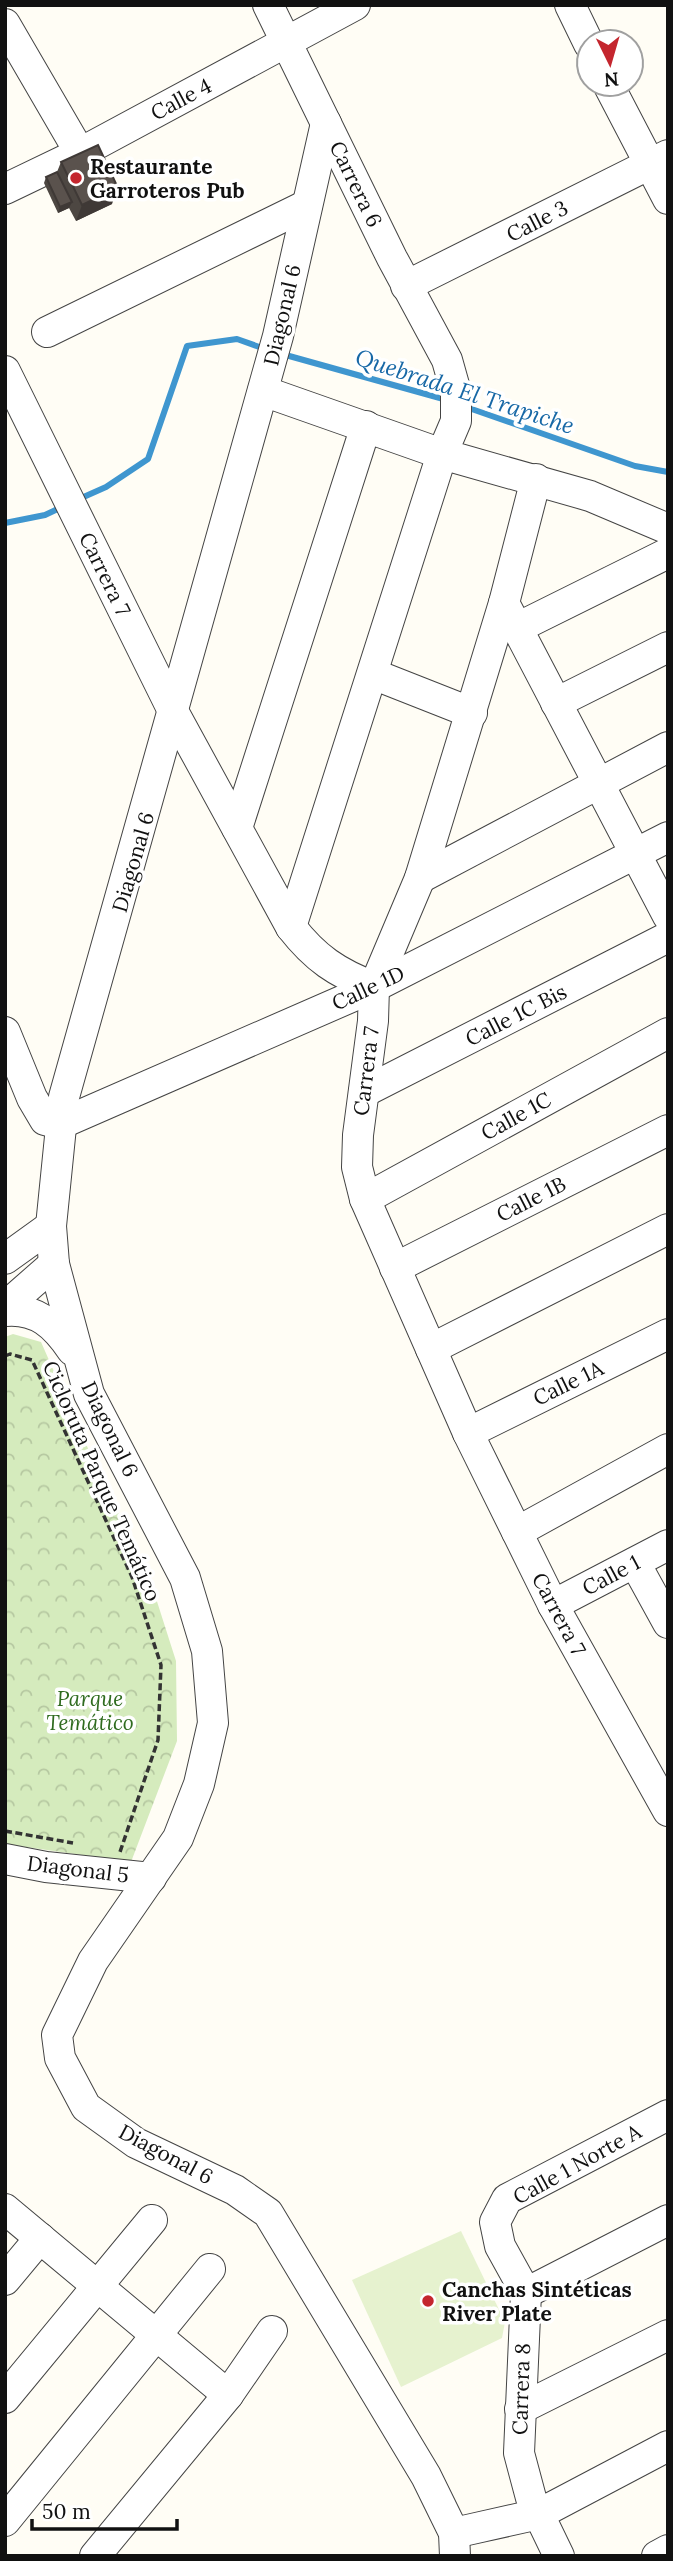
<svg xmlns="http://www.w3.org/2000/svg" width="673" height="2561" font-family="Lora,serif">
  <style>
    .park { fill: url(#park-crowns) }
    .pitch { fill: #e6f2cf }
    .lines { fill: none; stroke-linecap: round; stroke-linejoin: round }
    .stream { stroke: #3f96cf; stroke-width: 6 }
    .minor-casing { stroke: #444; stroke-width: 32 }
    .path { stroke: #333; stroke-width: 3.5; stroke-dasharray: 7 3.5; stroke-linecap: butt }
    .minor { stroke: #fff; stroke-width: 30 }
    .wall { fill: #4d4742 }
    .shaded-wall { fill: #3f3936 }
    .building { fill: #5a524d; stroke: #3f3936; stroke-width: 2 }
    .poi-dot { fill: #c4262e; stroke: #fff; stroke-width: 2.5 }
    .labels { text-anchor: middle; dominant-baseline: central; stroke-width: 7; stroke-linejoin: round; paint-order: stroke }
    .street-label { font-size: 21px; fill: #111; stroke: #fff }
    .poi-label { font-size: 21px; font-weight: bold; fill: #111; stroke: #fff; text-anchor: start }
    .park-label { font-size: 21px; font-style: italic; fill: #2f6b1f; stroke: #fff }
    .water-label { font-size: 23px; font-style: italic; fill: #1768a6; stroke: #fff }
  </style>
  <defs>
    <pattern id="park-crowns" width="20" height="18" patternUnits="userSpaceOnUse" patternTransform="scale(1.75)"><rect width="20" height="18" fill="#d5ebbd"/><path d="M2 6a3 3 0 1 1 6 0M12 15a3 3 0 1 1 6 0" fill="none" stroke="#b6c8a1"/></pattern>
  </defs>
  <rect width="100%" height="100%" fill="#fffdf5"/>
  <path class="park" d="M13 1334 41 1342 105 1487 146 1567 176 1661 177 1741 131 1862 5 1844V1337Z"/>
  <path class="pitch" d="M461 2231 505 2322 502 2338 401 2387 352 2280Z"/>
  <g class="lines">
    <g class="stream">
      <path d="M282 354 447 400"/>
      <path d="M463 406 635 466 668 472"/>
      <path d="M79 499 106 487 148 459 187 346 237 339 265 349"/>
      <path d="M5 523 45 515 64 506"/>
    </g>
    <defs>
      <g id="minor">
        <path d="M268 5 392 258 447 360 456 392V421L442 454 590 496 668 529"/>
        <path d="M570 5 589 44"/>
        <path d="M5 24 80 153"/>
        <path d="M608 84 668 199"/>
        <path d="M326 123 278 336 64 1097 51 1226 54 1264 89 1394 185 1578 207 1651 213 1723 199 1784 178 1838 93 1961 57 2035 60 2058 86 2107 136 2143 235 2190 268 2213 426 2476 454 2533 455 2556"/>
        <path d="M5 189 80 153 355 5"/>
        <path d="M406 286 668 155"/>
        <path d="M47 332 307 205"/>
        <path d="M5 371 174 713 291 927C315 958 337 973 374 987"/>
        <path d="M263 391 442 454 291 927"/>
        <path d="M536 479 504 603 420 878 374 987 373 1021 358 1135 357 1167 365 1199 468 1433 553 1605 668 1811"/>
        <path d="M504 603 668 916"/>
        <path d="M517 628 668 553"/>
        <path d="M373 674 472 713"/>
        <path d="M556 703 668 647"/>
        <path d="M237 828 366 426"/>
        <path d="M420 878 668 747"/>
        <path d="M5 1032 32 1098 45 1120 60 1124 374 987 668 837"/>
        <path d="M364 1092 668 937"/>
        <path d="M365 1199 668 1033"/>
        <path d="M5 1259 51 1226"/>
        <path d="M395 1268 668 1130"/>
        <path d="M5 1307 54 1264"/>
        <path d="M5 1311C37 1308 55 1325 72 1350"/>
        <path d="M431 1349 668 1229"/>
        <path d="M468 1433 668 1334"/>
        <path d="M517 1532 668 1449"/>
        <path d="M635 1563 668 1623"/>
        <path d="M553 1605 668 1545"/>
        <path d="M5 1859 46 1867 151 1878"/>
        <path d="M5 2209 228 2395"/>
        <path d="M5 2280 40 2238"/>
        <path d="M526 2293 668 2220"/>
        <path d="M5 2398 152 2220"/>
        <path d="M520 2409 668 2335"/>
        <path d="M5 2521 210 2269"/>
        <path d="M454 2533 539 2514 668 2446"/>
        <path d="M95 2556 228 2395 272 2331"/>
        <path d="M559 2556 531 2498 519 2453 526 2293 500 2246 495 2222 507 2199 668 2115"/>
        <path d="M657 2556 668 2550"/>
      </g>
    </defs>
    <use href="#minor" class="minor-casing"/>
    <g class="path">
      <path d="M5 1356 10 1354 32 1360 132 1577 161 1665 158 1740 120 1852"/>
      <path d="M5 1831 73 1843"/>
    </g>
    <use href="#minor" class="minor"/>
  </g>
  <path class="wall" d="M61 162 112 204 76 221 69 208 58 213 44 183 46 177 57 172Z"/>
  <g class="shaded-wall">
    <path d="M118 188 112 204 76 221 82 205Z"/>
    <path d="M72 202 69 208 58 213 60 207Z"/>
  </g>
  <g class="building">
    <path d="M98 145 118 188 82 205 61 162Z"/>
    <path d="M57 172 72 202 60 207 46 177Z"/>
  </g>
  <g class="poi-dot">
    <circle cx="76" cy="178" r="7"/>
    <circle cx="428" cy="2301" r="7"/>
  </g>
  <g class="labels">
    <g class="street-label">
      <text transform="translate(181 99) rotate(-28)">Calle 4</text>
      <text transform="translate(356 184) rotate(64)">Carrera 6</text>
      <text transform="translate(537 221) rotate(-27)">Calle 3</text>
      <text transform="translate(282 315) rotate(-77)">Diagonal 6</text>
      <text transform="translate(105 574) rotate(64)">Carrera 7</text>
      <text transform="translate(133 862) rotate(-74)">Diagonal 6</text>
      <text transform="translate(368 988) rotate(-25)">Calle 1D</text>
      <text transform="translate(516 1015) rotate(-27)">Calle 1C Bis</text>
      <text transform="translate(366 1071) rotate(-83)">Carrera 7</text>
      <text transform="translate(516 1116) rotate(-29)">Calle 1C</text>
      <text transform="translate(531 1199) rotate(-27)">Calle 1B</text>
      <text transform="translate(568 1383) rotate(-26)">Calle 1A</text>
      <text transform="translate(110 1429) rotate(64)">Diagonal 6</text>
      <text transform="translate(102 1481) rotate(66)">Cicloruta Parque Temático</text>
      <text transform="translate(611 1575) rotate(-28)">Calle 1</text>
      <text transform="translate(559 1614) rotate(62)">Carrera 7</text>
      <text transform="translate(78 1869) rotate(7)">Diagonal 5</text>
      <text transform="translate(166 2154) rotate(28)">Diagonal 6</text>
      <text transform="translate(577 2164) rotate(-29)">Calle 1 Norte A</text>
      <text transform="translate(521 2389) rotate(-88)">Carrera 8</text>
    </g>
    <g class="poi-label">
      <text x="90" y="166">Restaurante<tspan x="90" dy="24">Garroteros Pub</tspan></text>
      <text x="442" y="2289">Canchas Sintéticas<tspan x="442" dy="24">River Plate</tspan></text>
    </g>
    <g class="park-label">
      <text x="90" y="1698">Parque<tspan x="90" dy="24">Temático</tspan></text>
    </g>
    <g class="water-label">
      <text transform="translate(465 391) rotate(18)">Quebrada El Trapiche</text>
    </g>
  </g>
  <rect width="673" height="2561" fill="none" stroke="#111111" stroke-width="14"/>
  <g transform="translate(610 63) rotate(175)"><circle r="33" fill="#ffffff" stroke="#a0a0a0" stroke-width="2"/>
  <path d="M0-5L12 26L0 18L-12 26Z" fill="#c4262e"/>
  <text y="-10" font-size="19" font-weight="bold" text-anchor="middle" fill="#111111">N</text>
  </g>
  <path d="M32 2519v10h145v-10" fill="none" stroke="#111111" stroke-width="3.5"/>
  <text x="42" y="2519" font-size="21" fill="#111111" stroke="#ffffff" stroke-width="5" paint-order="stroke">50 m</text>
</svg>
